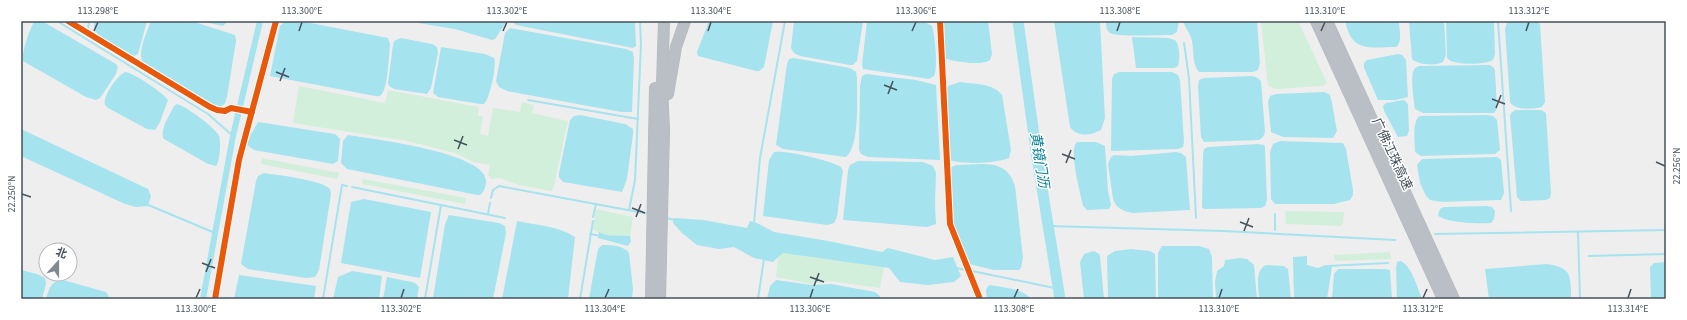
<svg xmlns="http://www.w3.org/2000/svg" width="1687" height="320" font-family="'Source Sans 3','Noto Sans SC',sans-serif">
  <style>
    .green { fill: #d2efdb }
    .water { fill: #a5e3ef }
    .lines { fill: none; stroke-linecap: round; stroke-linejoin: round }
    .stream { stroke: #a5e3ef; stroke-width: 2 }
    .canal { stroke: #a5e3ef; stroke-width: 6 }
    .river { stroke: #a5e3ef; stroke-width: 11 }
    .highway-casing { stroke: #b3b9be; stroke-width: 12 }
    .minor { stroke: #c8cbce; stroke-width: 7 }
    .highway { stroke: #b9bfc4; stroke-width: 11 }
    .cycleway-casing { stroke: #fff; stroke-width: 8 }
    .cycleway { stroke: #e8590c; stroke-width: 6 }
    .ticks { fill: none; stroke: #45525c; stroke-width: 1.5 }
    .labels { text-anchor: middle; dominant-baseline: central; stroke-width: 3; stroke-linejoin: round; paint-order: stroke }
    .street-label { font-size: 13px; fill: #45525c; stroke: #fff }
    .water-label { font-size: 14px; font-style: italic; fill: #087f96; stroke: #fff }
    .neatline { fill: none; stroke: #45525c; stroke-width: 1.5 }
    .ticks-label { font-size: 10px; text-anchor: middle; fill: #45525c }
  </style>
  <rect width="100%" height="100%" fill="#efeeee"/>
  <g class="green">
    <path d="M1261 21H1298L1327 83 1322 86 1277 89 1268 86Z"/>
    <path d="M299 86 385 103 388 90 479 107 478 116H483L480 134 488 136 493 108 520 112 522 102 534 105 532 113 568 121 553 190 551 191 519 185 500 178 491 179 488 175 490 165 473 162 455 153 407 141 293 123Z"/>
    <path d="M262 158 339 173 337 179 261 164Z"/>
    <path d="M363 179 466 198 465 204 362 184Z"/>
    <path d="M596 209 633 217 630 236 621 235 605 236 593 229Z"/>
    <path d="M1285 211 1344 212 1343 224 1340 226 1286 224Z"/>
    <path d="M1390 252 1391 259 1335 261 1334 255Z"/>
    <path d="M783 253 884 267 880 288 829 281 811 284 776 277 778 258Z"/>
  </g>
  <g class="water">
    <path d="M35 21H42L116 64 118 67 116 74 100 98 96 100 86 97 23 61C21 53 30 27 35 21Z"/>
    <path d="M94 21H147L138 54 134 56 132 55 98 35 94 28Z"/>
    <path d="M151 21H191L235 35 236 41 227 97 225 103 222 106 213 105 143 63C137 52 147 32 151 21Z"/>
    <path d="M200 21H228L223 26Z"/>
    <path d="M286 21H300L388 38 390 44C389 54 388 89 381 95 379 97 378 96 375 96L270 76 280 26Z"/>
    <path d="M406 21H507L495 39 492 40 455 29Z"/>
    <path d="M512 21H635L636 46 633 48 516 25Z"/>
    <path d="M709 21H773L764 67 759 71H756L698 56 697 52Z"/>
    <path d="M794 21H863L857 61 853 65H850L800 56 794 53 791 48Z"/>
    <path d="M867 21H923L932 26C935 36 938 67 934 76L929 79 863 69 862 65Z"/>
    <path d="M941 21H988L992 54 990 60C982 66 954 62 944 58Z"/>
    <path d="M1054 21H1100L1105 118 1101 130C1091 135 1078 138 1070 127Z"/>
    <path d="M1106 21H1179L1177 32 1172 35C1161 35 1117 37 1110 33 1106 30 1106 25 1106 21Z"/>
    <path d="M1183 21H1257L1260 63 1258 70 1253 72H1199C1192 65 1194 51 1192 41 1191 34 1185 28 1183 21Z"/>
    <path d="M1345 21H1399C1399 29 1403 42 1396 47 1369 47 1352 53 1345 21Z"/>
    <path d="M1409 21H1444L1446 55 1443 62C1436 66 1418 65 1412 59Z"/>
    <path d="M1446 21H1494L1495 54 1493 60C1484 65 1457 65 1449 60L1447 58Z"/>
    <path d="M1512 21H1535L1540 24 1545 102 1542 107C1533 109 1515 111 1510 102L1505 29 1507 23Z"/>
    <path d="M510 28 626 49 633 52 634 58 632 112H621L507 91 499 87 496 81 505 33Z"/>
    <path d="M1132 37 1168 38 1175 40C1180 46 1180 59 1178 66L1174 68H1136Z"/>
    <path d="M401 38 432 44 437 47 438 53 431 88 427 94 394 89 389 86 388 83 393 45 394 41Z"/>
    <path d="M441 47 485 54 494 58C497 65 490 98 484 104H480L438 97 433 93Z"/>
    <path d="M1398 54 1402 55 1406 60 1408 97 1396 100H1378L1364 68V63L1367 60Z"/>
    <path d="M794 58 850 68 856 72 857 78C857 96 860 146 846 157L783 149 776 145 787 64 789 59Z"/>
    <path d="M1490 65 1494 68 1495 71 1497 109 1494 113H1423L1415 109C1414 102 1410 75 1414 70 1415 67 1417 67 1419 66Z"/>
    <path d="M125 72C133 72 163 93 168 100L160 122 155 130 147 129 108 108 105 105C102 97 117 76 125 72Z"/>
    <path d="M1119 72H1172L1178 75 1180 80 1184 142 1183 147 1178 149 1111 151 1112 79 1114 74Z"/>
    <path d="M866 74 916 80 936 85 940 160 868 157 861 154 859 150 860 86 862 76Z"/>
    <path d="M1252 76 1256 77 1261 81 1265 132 1263 137 1259 140 1204 142 1201 137 1198 86 1199 80 1204 78Z"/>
    <path d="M960 82C974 84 993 83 1002 95L1011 150 1009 158C998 163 962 165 950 160L946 88 948 86Z"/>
    <path d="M1324 92 1329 94 1331 98 1337 131 1333 138 1283 137 1271 132 1268 102 1270 96 1276 94Z"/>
    <path d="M1404 100 1408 104 1409 131 1407 136 1398 137 1384 111 1383 106 1386 103Z"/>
    <path d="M177 104C184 105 216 128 219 136 221 141 220 162 216 166L208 164 164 139C159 130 170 115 174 106Z"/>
    <path d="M1515 110H1541L1546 113 1551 193 1550 198 1546 200 1521 201 1517 197 1510 116 1511 113Z"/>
    <path d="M580 115 625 124 633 129V134L627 179 622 192 563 182 559 177V173L570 120 574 116Z"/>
    <path d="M1486 115 1493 116 1497 120 1500 150 1495 154 1421 156 1415 152C1415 142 1412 123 1419 116Z"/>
    <path d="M258 122 335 134 340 139 338 161 333 164 254 150 247 145 251 134Z"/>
    <path d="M21 129 148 189 151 196 148 206 136 207 125 204 21 156Z"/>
    <path d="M348 135C371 139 486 152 486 181 486 187 484 191 480 195H477L347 169 341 163 343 141Z"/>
    <path d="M1280 141 1343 143 1346 149 1353 190V195L1350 200 1334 204H1275L1271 199 1270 152 1273 144Z"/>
    <path d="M1077 142H1096L1105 146 1108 191 1111 205 1109 209 1087 210 1083 206C1081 195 1068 149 1077 142Z"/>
    <path d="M1258 144 1264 145 1265 147 1267 200 1265 206 1261 208 1204 209 1202 207 1203 154 1204 149 1208 147Z"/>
    <path d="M774 152C786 150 830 160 841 167L843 171 842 177 837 217 834 223 827 225 763 216 769 160Z"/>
    <path d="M1176 152 1181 153 1186 157 1190 210 1133 213C1123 211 1117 209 1113 199L1108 164 1111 157 1114 155 1131 156Z"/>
    <path d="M1497 157 1501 160 1504 193 1501 200 1442 202 1430 200 1426 196 1420 183 1417 165 1422 159Z"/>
    <path d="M858 161 923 162 933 166 936 173 935 204 936 224 927 227 843 220 848 170 850 165Z"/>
    <path d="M956 165C981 165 1006 157 1015 186L1023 258 1021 268 1019 270H994L969 264 953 230 949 168Z"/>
    <path d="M264 173C277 175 322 180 330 189L331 194 319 270 315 277 306 278 248 269 241 264 256 181 258 176Z"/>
    <path d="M364 199 431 212 420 278 341 263 351 202Z"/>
    <path d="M1487 206 1492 207 1495 211 1494 219 1491 223C1480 224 1444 223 1438 215L1440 209 1444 207Z"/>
    <path d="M449 215 499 223 505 226 506 233 493 299 433 298 445 224Z"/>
    <path d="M674 218 703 220 747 228 750 221 757 223 774 232 828 241 882 252 888 248 935 260 953 257 961 276 954 282 928 285 900 282 889 268 783 253 773 262 754 258 734 247 719 249 697 245 682 233 673 223Z"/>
    <path d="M517 221C536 225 559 226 575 237L568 299H502Z"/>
    <path d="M599 232C609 238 619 234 630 236L631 241 628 246 598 238Z"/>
    <path d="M602 245C611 245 623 245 629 253L633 289 632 299H589L598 249Z"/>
    <path d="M1162 246H1199L1209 249 1212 257 1213 299H1158V253Z"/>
    <path d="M1131 249 1150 251 1155 254 1156 299H1108L1107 256 1115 251Z"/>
    <path d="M1094 251 1099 254 1100 256 1104 299H1084L1080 262 1084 254Z"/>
    <path d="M1307 256V265L1318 268 1325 265 1332 267 1327 299H1294L1293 257Z"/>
    <path d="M1240 258 1247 259 1254 265 1257 299H1216L1215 282 1217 271 1224 266 1225 260Z"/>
    <path d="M1400 261C1411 264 1418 289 1422 299H1397L1396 268 1397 262Z"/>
    <path d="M1666 262V299H1651L1650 267 1654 263Z"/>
    <path d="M1546 264C1572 267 1571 276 1571 299H1489L1485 269Z"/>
    <path d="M1266 265 1284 266 1288 269 1291 299H1259C1259 288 1254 271 1266 265Z"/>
    <path d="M1338 269H1385L1390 270 1392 299H1332L1334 274Z"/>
    <path d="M21 270 37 274 45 278 46 284 42 299H21Z"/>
    <path d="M352 271 382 276 379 299H333L338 277Z"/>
    <path d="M239 275 316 286 314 299H234Z"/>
    <path d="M387 277 412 282 415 283 419 287 417 299H383Z"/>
    <path d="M63 280 106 292 108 295 109 299H46C49 288 51 281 63 280Z"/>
    <path d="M776 280 812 285 831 284 875 292 879 295 881 299H767L770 286Z"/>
    <path d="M991 285C1003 288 1023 288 1031 299H987L986 290 988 286Z"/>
  </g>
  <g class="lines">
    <g class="stream">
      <path d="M57 21 208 114 233 136"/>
      <path d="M1498 21 1511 211"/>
      <path d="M88 28 89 21"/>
      <path d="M1184 43 1189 78 1196 218"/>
      <path d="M528 100 638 119"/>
      <path d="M352 187 505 218"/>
      <path d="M491 198 493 190 499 186 649 214"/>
      <path d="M146 204 215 233"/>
      <path d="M629 210 635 180 641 44 640 21"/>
      <path d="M488 214 490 203"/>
      <path d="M1275 214V230"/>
      <path d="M593 217 596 204"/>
      <path d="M665 218 675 220"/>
      <path d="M754 223 760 158 785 21"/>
      <path d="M1049 226 1223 231 1395 240"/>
      <path d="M1578 232 1580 299"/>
      <path d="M590 234 601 236"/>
      <path d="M1435 234 1666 230"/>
      <path d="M1589 256 1666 254"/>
      <path d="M1327 266 1388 263"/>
      <path d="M956 268 966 270"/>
      <path d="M972 271 1059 289"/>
      <path d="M323 299 342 185 347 186"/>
      <path d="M425 299 441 205"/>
      <path d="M580 299 593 221"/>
      <path d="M758 299 764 259"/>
    </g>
    <path class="canal" d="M203 299 233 136 260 21"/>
    <path class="river" d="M1018 21 1037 157 1060 299"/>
    <defs>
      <g id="highway">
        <path d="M1316 21 1443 299"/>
        <path d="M1327 21 1454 299"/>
        <path d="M668 94 676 47 685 21"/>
        <path d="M651 299 655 88"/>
        <path d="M660 299 664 131 662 85 664 21"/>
      </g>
    </defs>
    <use href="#highway" class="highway-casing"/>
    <g class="minor">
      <path d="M68 21 210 107 217 110 225 111 231 108 252 112"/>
      <path d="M940 21 950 224 980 299"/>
      <path d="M215 299 239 160 276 21"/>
    </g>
    <use href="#highway" class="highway"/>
    <defs>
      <g id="cycleway">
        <path d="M68 21 210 107 217 110 225 111 231 108 252 112"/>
        <path d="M940 21 950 224 980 299"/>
        <path d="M215 299 239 160 276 21"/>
      </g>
    </defs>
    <use href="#cycleway" class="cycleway-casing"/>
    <use href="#cycleway" class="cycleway"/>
  </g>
  <path class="ticks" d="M94 31 98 22M299 31 302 22M503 31 507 22M708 31 711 22M912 31 916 22M1117 31 1120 22M1321 31 1325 22M1526 31 1529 22M276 72 289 77M280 81 285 68M884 85 897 90M888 94 893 81M1492 99 1505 104M1496 108 1501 95M454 140 467 145M458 149 463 136M1062 154 1075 159M1656 162 1665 166M1066 163 1071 150M22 194 31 197M632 208 645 213M636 217 641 204M1240 222 1253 227M1244 231 1249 218M202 263 215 268M206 272 211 259M810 277 824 282M814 286 819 273M196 298 200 289M401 298 404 289M605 298 609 289M810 298 813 289M1014 298 1018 289M1219 298 1222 289M1423 298 1427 289M1628 298 1631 289"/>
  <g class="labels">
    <g class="street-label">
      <text transform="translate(1392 154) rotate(65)">广佛江珠高速</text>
    </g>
    <g class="water-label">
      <text transform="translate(1039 160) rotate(81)">黄镜门沥</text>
    </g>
  </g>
  <rect width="1687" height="320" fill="none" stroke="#ffffff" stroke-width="44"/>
  <g transform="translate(58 262) rotate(21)"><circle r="19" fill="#ffffff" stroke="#b5babe"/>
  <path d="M0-3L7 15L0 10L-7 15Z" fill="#80898f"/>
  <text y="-6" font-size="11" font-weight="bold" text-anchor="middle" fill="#45525c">北</text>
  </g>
  <rect x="22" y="22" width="1643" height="276" class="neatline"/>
  <g class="ticks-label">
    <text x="98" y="14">113.298°E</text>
    <text x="302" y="14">113.300°E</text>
    <text x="507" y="14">113.302°E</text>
    <text x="711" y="14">113.304°E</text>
    <text x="916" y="14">113.306°E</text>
    <text x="1120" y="14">113.308°E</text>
    <text x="1325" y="14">113.310°E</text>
    <text x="1529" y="14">113.312°E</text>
    <text transform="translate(1676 166) rotate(-90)" y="4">22.256°N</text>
    <text transform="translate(11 194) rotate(-90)" y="4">22.250°N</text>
    <text x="196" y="312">113.300°E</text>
    <text x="401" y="312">113.302°E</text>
    <text x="605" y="312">113.304°E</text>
    <text x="810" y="312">113.306°E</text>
    <text x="1014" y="312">113.308°E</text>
    <text x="1219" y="312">113.310°E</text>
    <text x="1423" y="312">113.312°E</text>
    <text x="1628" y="312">113.314°E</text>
  </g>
</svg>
